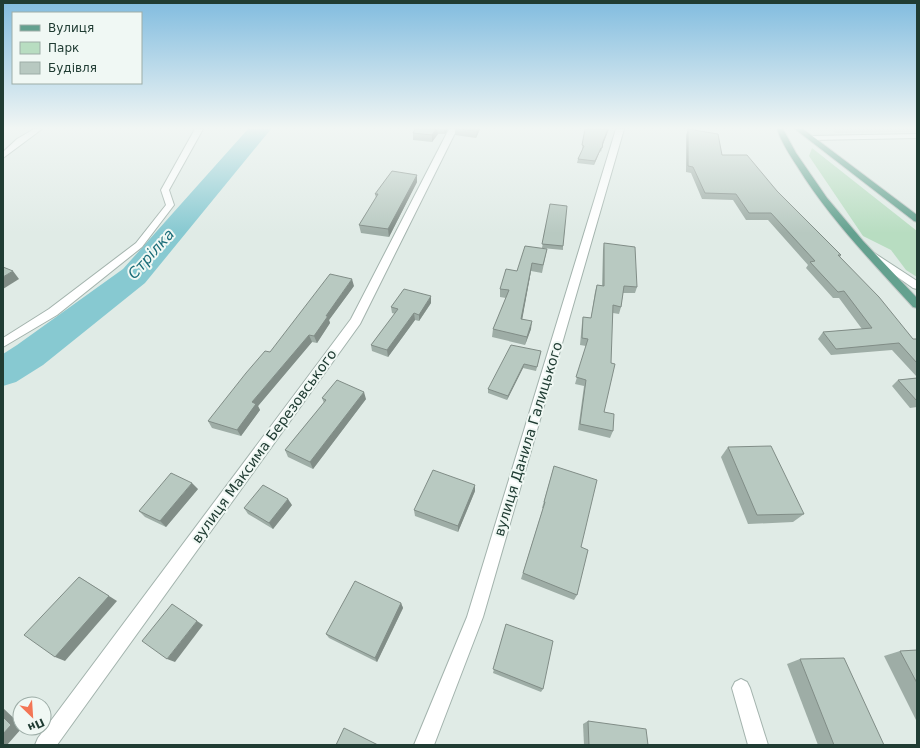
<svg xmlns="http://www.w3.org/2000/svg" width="920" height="748" font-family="'DejaVu Sans',sans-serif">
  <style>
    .built { fill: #cedbd5 }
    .green { fill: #b8ddc1 }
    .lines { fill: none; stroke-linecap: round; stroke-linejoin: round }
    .river { fill: #87c9d1; fill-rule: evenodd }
    .minor-casing { stroke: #a3b3ad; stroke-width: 2 }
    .major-casing { stroke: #c1c8c6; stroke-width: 2 }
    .minor { fill: #fff; fill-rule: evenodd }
    .major { fill: #64a18f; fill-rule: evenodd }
    .wall { fill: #9eada6 }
    .shaded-wall { fill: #818d87 }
    .building { fill: #b8c9c1; stroke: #818d87 }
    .labels { text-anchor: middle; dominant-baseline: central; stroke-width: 4; stroke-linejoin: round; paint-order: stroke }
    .street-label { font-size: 14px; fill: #203c33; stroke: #f0f8f4 }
    .water-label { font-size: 15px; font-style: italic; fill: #1a6c78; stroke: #f0f8f4 }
  </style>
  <rect width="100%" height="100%" fill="#e0ebe6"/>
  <path class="built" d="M831 129H917V132L836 133Z"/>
  <path class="green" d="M812 148 917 231V277L906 270 891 250 863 236 809 156Z"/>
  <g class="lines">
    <path class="river" d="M248 129H271L145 283 43 365 16 382 3 386V354L17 345 123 269Z"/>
    <defs>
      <g id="minor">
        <path d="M34 129H42L3 158V152L17 139Z"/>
        <path d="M195 129H203L169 190 174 205 142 247 57 315 3 347V338L49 309 136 243 166 205 161 190Z"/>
        <path d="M449 129H457L360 324 57 745H35L38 738 351 319Z"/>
        <path d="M616 129H624L483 617 434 745H414L467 617Z"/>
        <path d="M917 134V138L811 140 807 138 811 136Z"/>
        <path d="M871 251 917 281V289L913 288 868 256 866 254 868 252Z"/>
        <path d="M741 679 747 682 750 688 768 745H748L732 688 735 682Z"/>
      </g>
      <g id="major">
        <path d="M777 129H783L796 153 827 198 863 241 917 298V308L913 307C872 262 829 218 797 166 789 154 781 141 777 129Z"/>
        <path d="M795 129H803L917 215V222L914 221Z"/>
      </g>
    </defs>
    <use href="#minor" class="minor-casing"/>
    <use href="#major" class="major-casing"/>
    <use href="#minor" class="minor"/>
    <use href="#major" class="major"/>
  </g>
  <g class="wall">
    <path d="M415 129H448L445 134H438L432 142 413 140V133Z"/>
    <path d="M455 129H480L476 138 455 135Z"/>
    <path d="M585 129H609L603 144 601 152 600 151 594 165 577 163 578 159 583 149H582Z"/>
    <path d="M688 129 722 155 777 191 841 255 840 257 913 339H917V377L892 350 831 355 818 339 823 332 862 329 839 298H833L806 268 808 265 768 220H746L733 200 702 199 691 173 686 172V135Z"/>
    <path d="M417 175V182L389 237 361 233 359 225 376 198 375 194Z"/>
    <path d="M550 204 563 246V250L542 248Z"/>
    <path d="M604 243 637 287 635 293H623L621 307 619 314 613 313 604 412 613 431 610 438 578 430 584 386 575 384 586 346 580 345 582 323 583 317 591 318 595 292 597 285 602 286 603 250Z"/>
    <path d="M547 249 542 273 531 271 522 319 531 329 525 345 492 337 493 329 506 298 500 297V289L517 271Z"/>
    <path d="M354 286 329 320 330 323 317 343 312 342 258 406 260 410 241 436 212 428 208 421 270 352Z"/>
    <path d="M431 303 419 321 415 320 388 357 372 351 371 345 395 314 392 313 391 307Z"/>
    <path d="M541 351 536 371 523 368 507 400 488 393V389Z"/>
    <path d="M917 378V407L910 408 892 386 898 380Z"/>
    <path d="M322 398 366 399 313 469 288 457 285 450 324 403Z"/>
    <path d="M728 447 804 514 793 522 748 524 721 457Z"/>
    <path d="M554 466 581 547 577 595 574 600 521 579 543 508H542Z"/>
    <path d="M475 485V491L458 532 415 516 414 510Z"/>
    <path d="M198 489 166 527 145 517 139 511Z"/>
    <path d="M292 505 273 529 248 514 244 508Z"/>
    <path d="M401 603 403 608 377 662 329 638 326 634Z"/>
    <path d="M506 624 543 689 541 692 493 673Z"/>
    <path d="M917 650V722L884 656 900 651Z"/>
    <path d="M800 659 884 745H818L787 664Z"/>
    <path d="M588 721 648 745H584L583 724Z"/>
  </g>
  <g class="shaded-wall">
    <path d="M436 129H437L438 134 432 142V135Z"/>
    <path d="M444 129H448L445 134Z"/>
    <path d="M477 129H480L476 138 477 131Z"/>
    <path d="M608 129H609L602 146 603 142Z"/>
    <path d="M601 148 600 151 594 165 595 161Z"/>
    <path d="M417 175V182L389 237 388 229Z"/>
    <path d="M532 263 531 271 521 326V319Z"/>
    <path d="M13 271 19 279 3 289V277Z"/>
    <path d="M352 279 354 286 329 320 330 323 317 343 314 336 326 316Z"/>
    <path d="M431 296V303L419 321V315Z"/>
    <path d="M414 313 415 320 388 357 387 350Z"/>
    <path d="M532 321 531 329 525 345 527 337Z"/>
    <path d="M309 335 312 342 258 406 260 410 241 436 237 430 252 402Z"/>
    <path d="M524 364 523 368 507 400 508 396Z"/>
    <path d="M364 392 366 399 313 469 310 462Z"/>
    <path d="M192 483 198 489 166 527 160 521Z"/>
    <path d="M475 485V491L458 532V526Z"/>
    <path d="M288 499 292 505 273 529 269 523Z"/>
    <path d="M79 577 117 601 65 661 55 657Z"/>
    <path d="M401 603 403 608 377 662 375 658Z"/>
    <path d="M197 621 203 625 175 662 167 659Z"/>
    <path d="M3 708 20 724V728H22L7 745H3Z"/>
  </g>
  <g class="building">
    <path d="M415 129H436L432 135 413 133Z"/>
    <path d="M457 129H477V131Z"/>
    <path d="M585 129H608L603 142 602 148H601L595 161 578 159 584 146 582 145Z"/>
    <path d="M688 129 718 134 722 155H747L777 191 841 255H838L879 297 913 339H917V363L899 343 836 349 823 332 872 328 844 291 838 292 810 262 815 261 771 213H749L736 194 705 193 693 167 688 166Z"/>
    <path d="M392 171 417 175 388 229 359 225 378 194H375Z"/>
    <path d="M550 204 567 206 563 246 542 244Z"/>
    <path d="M604 243 635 247 637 287 624 286 621 307 613 305 611 363 615 364 604 412 614 414 613 431 580 424 586 380 576 377 588 339 582 338 583 317 591 318 597 285 604 286Z"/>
    <path d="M525 246 547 249 543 265 532 263 521 319 532 321 527 337 493 329 509 290 500 289 506 269 517 271Z"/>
    <path d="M3 267 13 271 3 277Z"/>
    <path d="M330 274 352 279 326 316H328L314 336 309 335 252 402 256 404 237 430 208 421 246 373 265 351 270 352Z"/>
    <path d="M404 289 431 296 419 315 414 313 387 350 371 345 398 309 391 307Z"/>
    <path d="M511 345 541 351 537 367 524 364 508 396 488 389Z"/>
    <path d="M917 378V401L898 380Z"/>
    <path d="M337 380 364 392 310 462 285 450 326 400 322 398Z"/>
    <path d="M771 446 804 514 757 515 728 447Z"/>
    <path d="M554 466 597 480 581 547 588 550 577 595 523 573 545 502H544Z"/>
    <path d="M433 470 475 485 458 526 414 510Z"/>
    <path d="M171 473 192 483 160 521 139 511Z"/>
    <path d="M263 485 288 499 269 523 244 508Z"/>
    <path d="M79 577 109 596 55 657 24 635Z"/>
    <path d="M355 581 401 603 375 658 326 634Z"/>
    <path d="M172 604 197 621 167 659 142 641Z"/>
    <path d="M506 624 553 641 543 689 493 669Z"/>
    <path d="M917 650V683L900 651Z"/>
    <path d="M844 658 884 745H834L800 659Z"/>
    <path d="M3 717 11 725 3 734Z"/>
    <path d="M588 721 646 729 648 745H589Z"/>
    <path d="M344 728 378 745H336Z"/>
  </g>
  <linearGradient id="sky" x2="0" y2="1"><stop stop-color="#81bcdf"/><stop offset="0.55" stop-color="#f1f6f4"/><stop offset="1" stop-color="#f1f6f4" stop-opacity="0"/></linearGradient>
  <rect width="920" height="233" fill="url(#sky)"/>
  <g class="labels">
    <g class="street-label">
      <text transform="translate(528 439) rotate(-73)">вулиця Данила Галицького</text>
      <text transform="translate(264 446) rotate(-54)">вулиця Максима Березовського</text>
    </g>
    <g class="water-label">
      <text transform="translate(151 254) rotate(-48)">Стрілка</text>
    </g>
  </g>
  <rect width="920" height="748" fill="none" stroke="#203c33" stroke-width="8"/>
  <rect x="12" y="12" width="130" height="72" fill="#f0f8f4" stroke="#9dada7"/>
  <rect x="20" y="25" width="20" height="6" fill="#64a18f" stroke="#9dada7"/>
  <text x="48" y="32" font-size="12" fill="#203c33">Вулиця</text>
  <rect x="20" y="42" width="20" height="12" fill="#b8ddc1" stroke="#9dada7"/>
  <text x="48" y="52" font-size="12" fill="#203c33">Парк</text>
  <rect x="20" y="62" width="20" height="12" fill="#b8c9c1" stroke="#9dada7"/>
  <text x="48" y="72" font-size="12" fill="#203c33">Будівля</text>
  <g transform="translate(32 716) rotate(155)"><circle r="19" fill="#f0f8f4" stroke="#9dada7"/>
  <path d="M0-3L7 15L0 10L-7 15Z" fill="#f37656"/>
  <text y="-6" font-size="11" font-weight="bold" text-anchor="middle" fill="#203c33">Пн</text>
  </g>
</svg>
